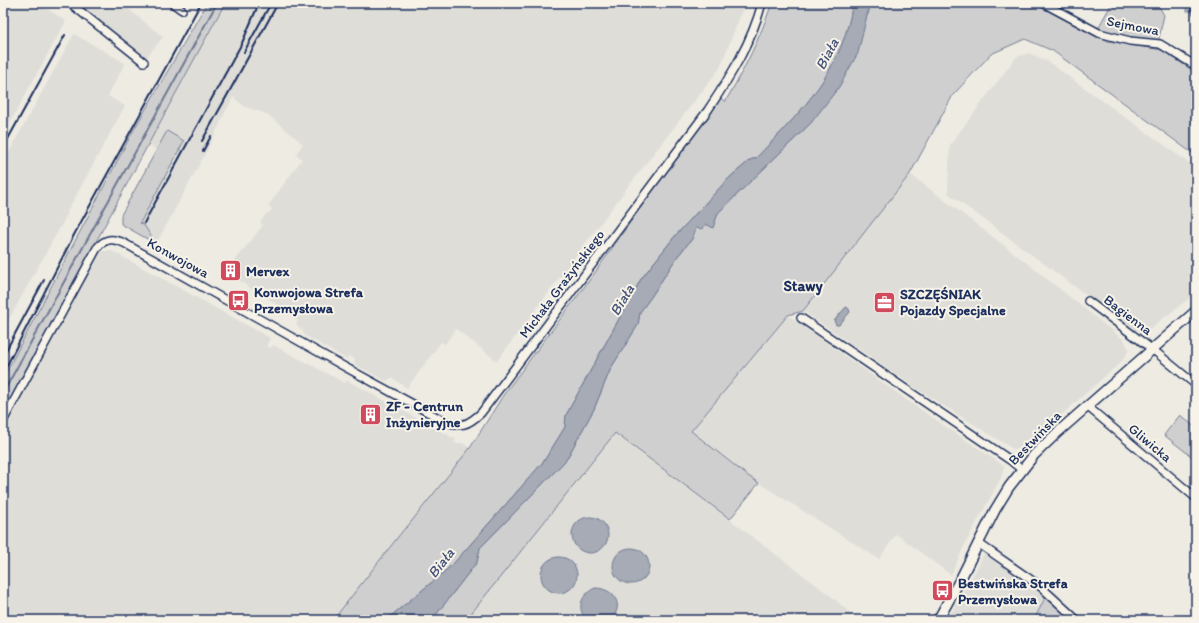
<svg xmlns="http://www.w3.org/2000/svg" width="1199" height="623" font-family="Itim,sans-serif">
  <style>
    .built { fill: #deddd8 }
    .green { fill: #cfcfcf; stroke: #757f96 }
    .water { fill: #a6abb5; stroke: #6e7992 }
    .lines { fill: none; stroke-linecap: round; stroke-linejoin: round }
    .stream { stroke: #6e7992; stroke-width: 2 }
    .minor-casing { stroke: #1b2f5e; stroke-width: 10 }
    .tertiary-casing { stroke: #1b2f5e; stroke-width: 12 }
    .minor { stroke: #f7f3e8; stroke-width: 7 }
    .tertiary { stroke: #f7f3e8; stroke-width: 9 }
    .rail { stroke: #1b2f5e; stroke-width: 2 }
    .labels { text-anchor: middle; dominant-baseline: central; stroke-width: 4; stroke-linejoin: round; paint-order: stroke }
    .street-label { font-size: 14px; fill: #1b2f5e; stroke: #f7f3e8 }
    .poi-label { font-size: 14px; font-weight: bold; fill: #1b2f5e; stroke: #f7f3e8; text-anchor: start }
    .water-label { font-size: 15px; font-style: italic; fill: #455478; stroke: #f7f3e8 }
    .neighbourhood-label { font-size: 15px; font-weight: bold; fill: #1b2f5e; stroke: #f7f3e8 }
  </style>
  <rect width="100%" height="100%" fill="#eeebe2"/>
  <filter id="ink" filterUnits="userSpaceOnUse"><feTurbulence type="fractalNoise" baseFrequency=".025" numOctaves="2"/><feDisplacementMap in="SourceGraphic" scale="8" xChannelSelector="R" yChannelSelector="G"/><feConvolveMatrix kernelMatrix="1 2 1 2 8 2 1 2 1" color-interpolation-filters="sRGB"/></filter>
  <g filter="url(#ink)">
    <g class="built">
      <path d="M3 3H37L66 21 3 135Z"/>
      <path d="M77 3H121L163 37 146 58Z"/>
      <path d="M225 3H745L720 68 627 188 497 361 456 329 445 344 441 342 407 388 392 378 386 381 354 364 355 359 349 356 346 359 304 335 303 331 296 324 298 321 255 288 251 289 227 271 263 225 260 222 268 212 269 213 272 209 268 206 302 159 296 154 303 144 267 114 245 107 233 97 206 152 156 244 121 224V215L156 150 147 144Z"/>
      <path d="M74 34 125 63 108 96 125 106 67 212 68 213 3 330V163Z"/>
      <path d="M1029 53 1047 61 1196 168V293L1148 330H1134L948 193 950 145 1016 57Z"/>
      <path d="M910 174 1018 256 1124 340 1129 350 1122 361 1023 449H1013L917 389 803 311Z"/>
      <path d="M110 250 270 338 266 346 271 348 273 345 345 383 347 380 455 439H456L454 442 457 444 462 443 470 448 407 527 405 528 333 620H3V432L100 252Z"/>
      <path d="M788 315 908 401 1004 466 1001 478 966 542 951 575 896 534 879 559 748 476 691 431Z"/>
      <path d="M615 433 831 596 858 620H466Z"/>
      <path d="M985 552 1046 596 1034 620H947L976 570Z"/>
    </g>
    <g class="green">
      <path d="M207 3H225C150 139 78 277 3 414V378L132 133Z"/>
      <path d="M772 3H852C852 14 848 25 845 36 827 87 793 120 756 158L750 160 728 179 675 236 641 279 566 415 565 427 544 461 454 563 437 578 386 620 363 619 361 620H333L405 528 407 527 470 448 504 394 594 274 643 204 721 98 725 102C744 70 760 38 772 3Z"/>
      <path d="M870 3H1036L1108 41 1162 50 1196 73V156L1053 51 1025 39 991 54 953 95 910 174 803 311 788 315 691 431 748 476 759 483 730 519 615 433 466 620H432L477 562 480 548 566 460 594 409 611 368 638 325 640 312 651 297 677 257 692 239 696 228 706 224 713 227 718 213 811 123 869 12Z"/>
      <path d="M1112 3H1159L1158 5 1164 15 1158 43 1134 40 1097 30Z"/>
      <rect x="1187" y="3" width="9" height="8"/>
      <path d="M167 131 184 141 140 223 144 225 156 244 121 224V215Z"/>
      <path d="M1180 415 1196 428V460L1164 435Z"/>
      <path d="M1046 596 1072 620H1034Z"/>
    </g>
    <g class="water">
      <path d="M852 3H870L858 53 839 87 811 123 718 213 713 228 706 224 702 229 696 228 692 239 677 257 651 297 640 312 638 325 611 368 594 409 566 460 480 548 477 562 432 620H386L437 578 454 563 544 461 565 427 566 415 641 279 675 236 728 179 750 160 756 158C793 120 827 87 845 36 848 25 852 14 852 3Z"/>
      <path d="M847 307 849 309 850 312 839 325H836L834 321 845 308Z"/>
      <circle cx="590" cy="535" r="18"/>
      <circle cx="631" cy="566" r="18"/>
      <circle cx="559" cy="575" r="18"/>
      <path d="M595 588C614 588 625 605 611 620H587C575 608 582 594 595 588Z"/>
    </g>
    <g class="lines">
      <g class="stream">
        <path d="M1191 3V10L1196 18"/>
        <path d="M3 393 217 3"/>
      </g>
      <defs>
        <g id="minor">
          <path d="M70 3 144 62"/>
          <path d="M172 3 182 10"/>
          <path d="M1043 3 1099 33 1130 41 1160 44 1196 66"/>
          <path d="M1088 301 1157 353 1196 385"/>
          <path d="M801 318 1010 460 1022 470"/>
          <path d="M1087 406 1196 498"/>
          <path d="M3 421 97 248C105 238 113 238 124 243L345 367 444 421C461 428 468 425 481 413L708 110C730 77 752 42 762 3"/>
          <path d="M978 543 1040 586 1077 620"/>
        </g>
        <path id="tertiary" d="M938 620 961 578 995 510 1009 487 1034 455 1058 432 1196 311"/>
      </defs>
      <use href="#minor" class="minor-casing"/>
      <use href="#tertiary" class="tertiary-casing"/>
      <use href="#minor" class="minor"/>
      <use href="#tertiary" class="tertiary"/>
      <g class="rail">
        <path d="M244 52 271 3"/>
        <path d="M202 141 278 3"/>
        <path d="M3 148 65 35"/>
        <path d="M203 151 211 136"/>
        <path d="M144 223 242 43 259 3"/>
        <path d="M3 356 44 280"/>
        <path d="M3 373 75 233 201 3"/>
      </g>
    </g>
  </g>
  <defs>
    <symbol id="building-square" viewBox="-11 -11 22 22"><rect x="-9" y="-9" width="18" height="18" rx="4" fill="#d1495b" stroke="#f7f3e8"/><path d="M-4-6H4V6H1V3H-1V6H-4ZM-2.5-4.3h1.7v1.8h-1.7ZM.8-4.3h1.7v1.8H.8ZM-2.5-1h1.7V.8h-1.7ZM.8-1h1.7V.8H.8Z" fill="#fff"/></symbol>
    <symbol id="bus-square" viewBox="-11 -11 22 22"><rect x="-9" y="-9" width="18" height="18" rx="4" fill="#d1495b" stroke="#f7f3e8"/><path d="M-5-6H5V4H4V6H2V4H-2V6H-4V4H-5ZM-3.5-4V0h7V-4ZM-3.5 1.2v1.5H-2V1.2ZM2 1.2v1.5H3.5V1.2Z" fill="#fff"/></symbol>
    <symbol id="office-square" viewBox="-11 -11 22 22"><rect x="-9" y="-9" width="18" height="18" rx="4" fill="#d1495b" stroke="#f7f3e8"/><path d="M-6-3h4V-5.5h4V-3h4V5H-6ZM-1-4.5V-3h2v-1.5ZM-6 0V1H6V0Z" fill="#fff"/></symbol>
  </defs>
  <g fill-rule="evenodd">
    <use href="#building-square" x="218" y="258" width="25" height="25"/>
    <use href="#bus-square" x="226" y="288" width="25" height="25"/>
    <use href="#office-square" x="872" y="290" width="25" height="25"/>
    <use href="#building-square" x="358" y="402" width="25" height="25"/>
    <use href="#bus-square" x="930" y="578" width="25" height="25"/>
  </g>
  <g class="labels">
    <g class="street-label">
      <text transform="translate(1133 26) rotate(11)">Sejmowa</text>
      <text transform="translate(178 258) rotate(29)">Konwojowa</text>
      <text transform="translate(562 284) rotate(-53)">Michała Grażyńskiego</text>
      <text transform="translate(1128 315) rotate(37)">Bagienna</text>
      <text transform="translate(1035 438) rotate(-46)">Bestwińska</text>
      <text transform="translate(1150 443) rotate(40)">Gliwicka</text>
    </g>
    <g class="poi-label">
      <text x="246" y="271">Mervex</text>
      <text x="254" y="292">Konwojowa Strefa<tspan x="254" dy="16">Przemysłowa</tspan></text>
      <text x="900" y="294">SZCZĘŚNIAK<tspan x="900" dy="16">Pojazdy Specjalne</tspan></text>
      <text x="386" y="406">ZF - Centrun<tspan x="386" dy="16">Inżynieryjne</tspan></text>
      <text x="958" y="583">Bestwińska Strefa<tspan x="958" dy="16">Przemysłowa</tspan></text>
    </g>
    <g class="water-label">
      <text transform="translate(827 54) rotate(-62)">Biała</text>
      <text transform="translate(622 300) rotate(-59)">Biała</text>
      <text transform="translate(441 563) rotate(-52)">Biała</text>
    </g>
    <g class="neighbourhood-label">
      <text x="803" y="286">Stawy</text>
    </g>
  </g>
  <rect width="1199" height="623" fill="none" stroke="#f7f3e8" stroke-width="16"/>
  <rect x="8" y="8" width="1183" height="607" fill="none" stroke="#1b2f5e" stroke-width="1.5" filter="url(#ink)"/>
</svg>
